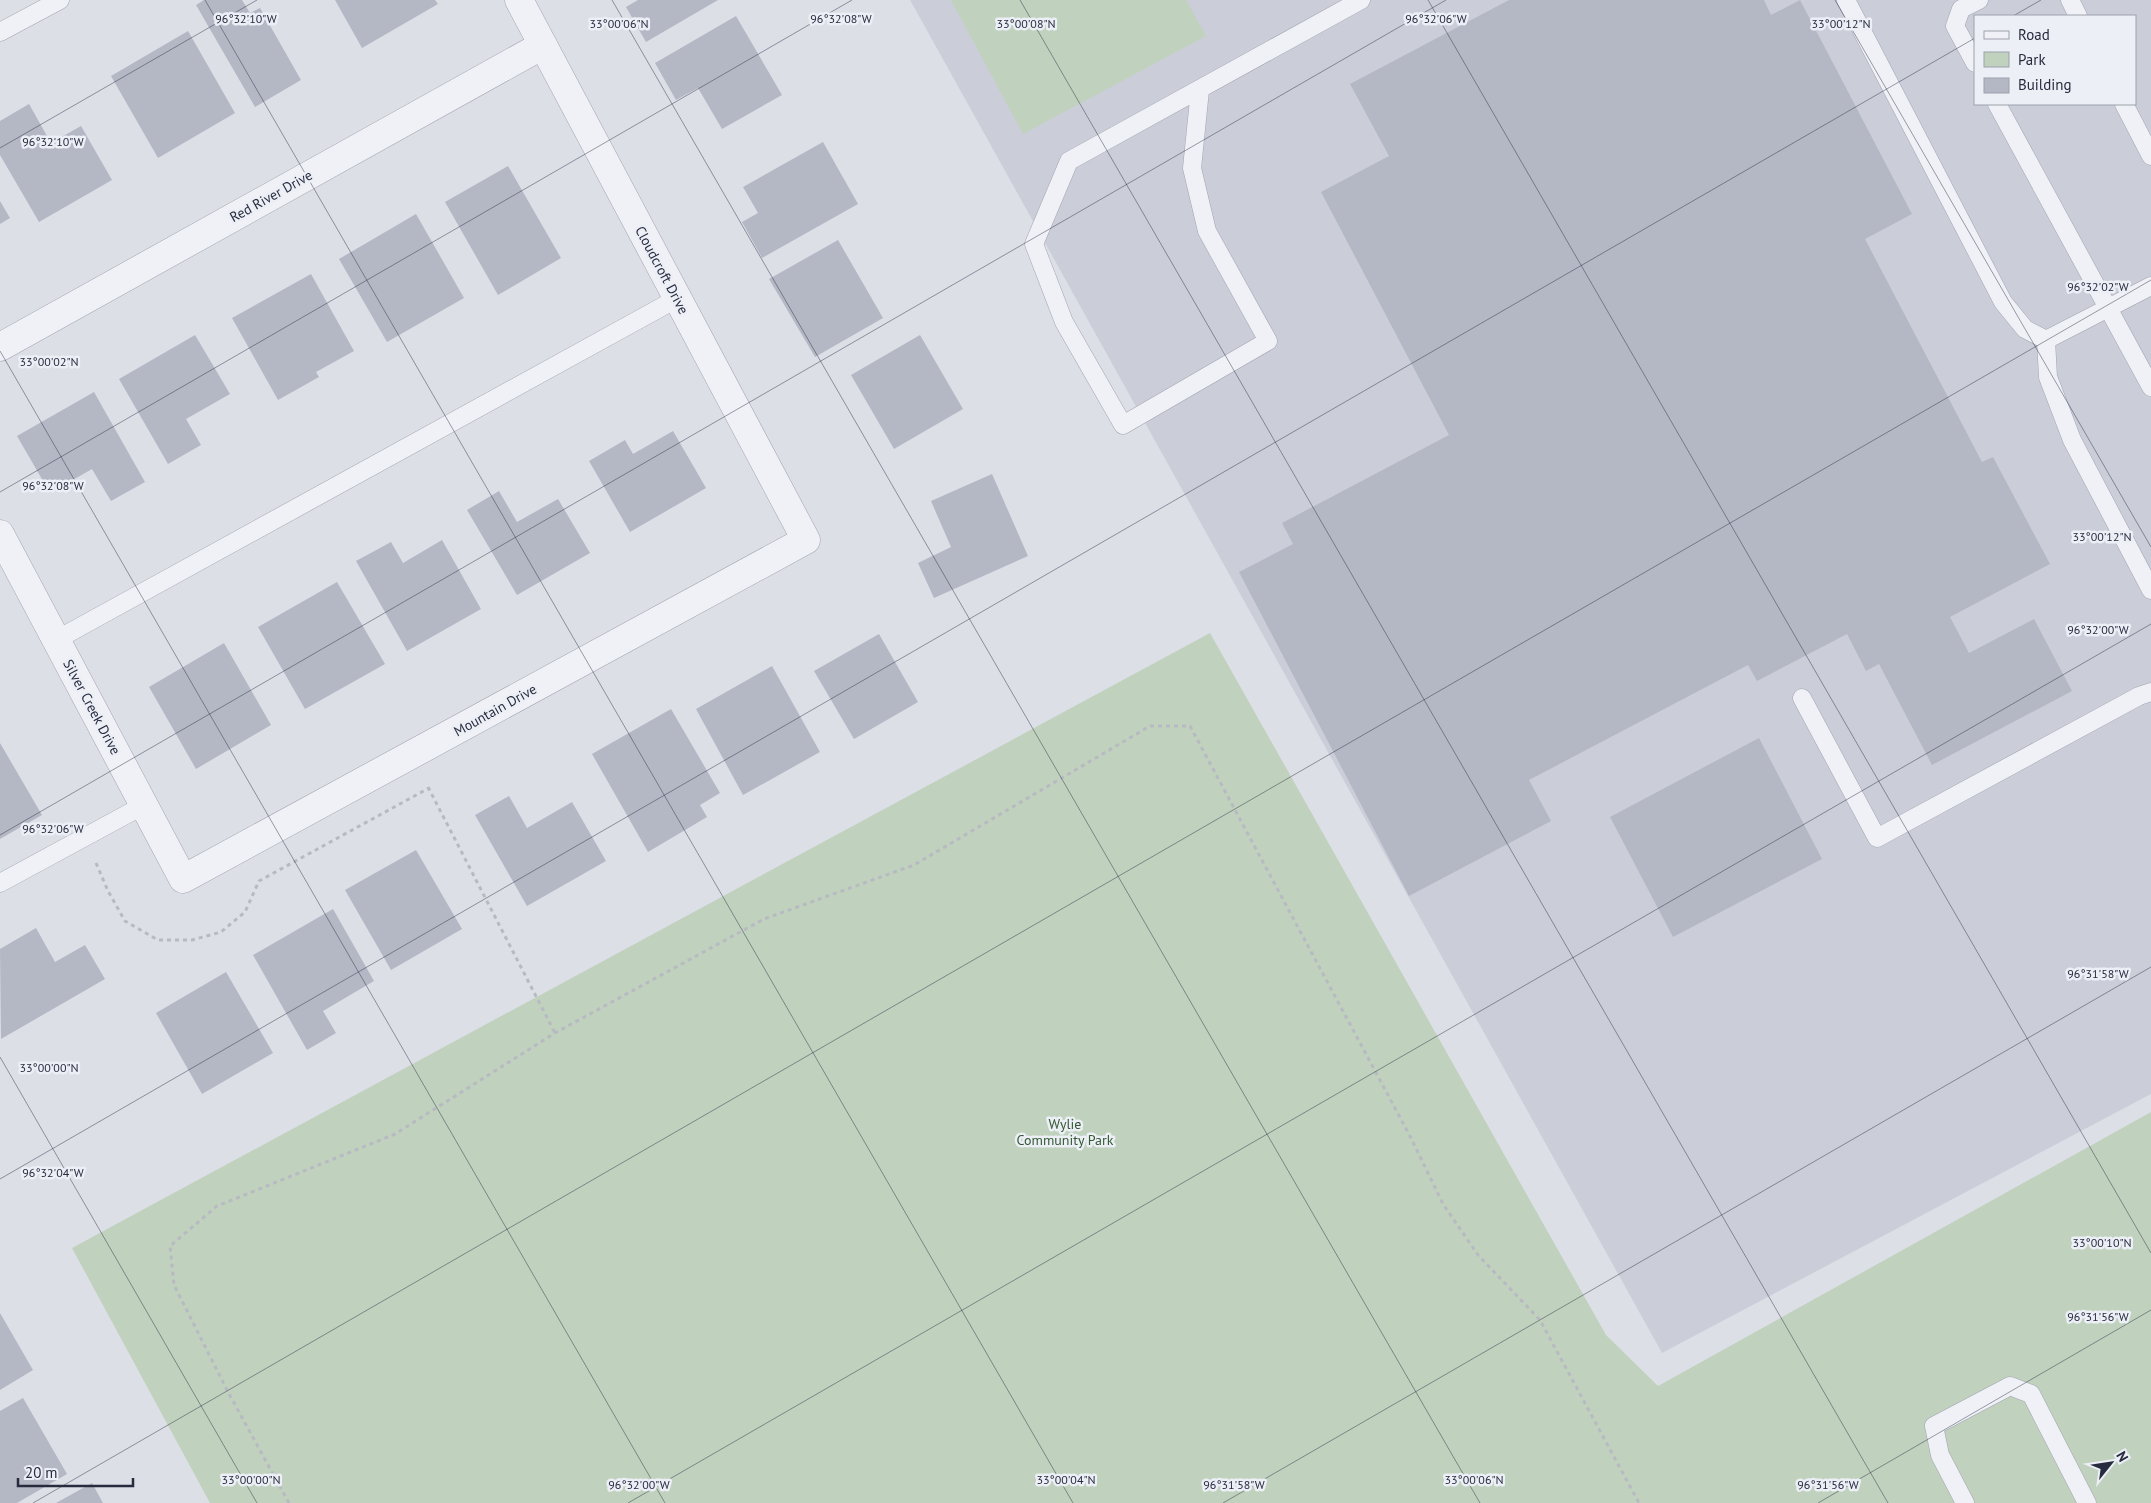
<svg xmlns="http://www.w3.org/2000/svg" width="2151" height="1503" font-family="'PT Sans',sans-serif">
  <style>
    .built { fill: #cbced9; fill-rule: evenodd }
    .green { fill: #c0d1be }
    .building { fill: #b4b8c4 }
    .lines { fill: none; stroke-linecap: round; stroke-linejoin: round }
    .service-casing { stroke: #a2a5b1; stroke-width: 19 }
    .minor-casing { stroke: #a2a5b1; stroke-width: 29 }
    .path { stroke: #b7bac2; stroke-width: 3; stroke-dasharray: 4 4; stroke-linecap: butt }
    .service { stroke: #f0f1f6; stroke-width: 18 }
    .minor { stroke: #f0f1f6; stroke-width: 28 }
    .ticks { fill: none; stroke: #262b3e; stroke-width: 1; stroke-opacity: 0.45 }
    .labels { text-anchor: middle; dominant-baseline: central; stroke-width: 5; stroke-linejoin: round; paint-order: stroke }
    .street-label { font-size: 14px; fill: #262b3e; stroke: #eceff5 }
    .park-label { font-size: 14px; fill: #345a33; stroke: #eceff5 }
    .ticks-label { font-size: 12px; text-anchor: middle; fill: #262b3e; stroke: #eceff5; stroke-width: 5; stroke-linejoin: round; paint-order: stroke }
  </style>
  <rect width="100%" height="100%" fill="#dddfe7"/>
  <path class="built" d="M910 0H2151V1094L1662 1353ZM1975 16H2135V104H1975Z"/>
  <g class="green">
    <path d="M951 0H1186L1206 36 1023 134Z"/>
    <path d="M1210 633 1606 1335 1658 1386 2151 1112V1503H210L72 1248Z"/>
  </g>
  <g class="building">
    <path d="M204 0H242L250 13 260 8 301 80 255 107 196 5Z"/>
    <path d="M335 0H435L438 4 362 48Z"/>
    <path d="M638 0H718L646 42 626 7Z"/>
    <path d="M1509 0H1764L1771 15 1800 0 1912 214 1865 239 1982 462 1993 457 2050 564 1950 617 1969 653 2034 619 2072 691 1932 765 1879 664 1866 671 1847 634 1757 681 1748 665 1529 780 1551 821 1409 896 1239 572 1293 544 1282 523 1449 435 1321 192 1389 156 1350 84Z"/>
    <path d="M736 16 782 95 722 129 698 88 676 100 655 63Z"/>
    <path d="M188 31 235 113 158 158 111 76Z"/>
    <path d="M29 104 51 143 81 126 112 180 39 222 0 155V121Z"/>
    <path d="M823 142 858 204 762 258 742 222 758 213 743 187Z"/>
    <path d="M508 166 561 258 498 295 445 202Z"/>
    <path d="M0 201 10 218 0 224Z"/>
    <path d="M416 214 464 298 387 342 339 259Z"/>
    <path d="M838 240 883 318 815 357 769 279Z"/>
    <path d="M311 274 354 351 316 372 319 377 278 400 232 318Z"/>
    <path d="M195 335 230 394 186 419 201 445 168 464 119 379Z"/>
    <path d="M920 335 963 409 894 449 851 375Z"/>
    <path d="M94 392 145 482 111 501 92 469 50 493 17 436Z"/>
    <path d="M673 431 706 488 630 532 589 461 625 440 633 454Z"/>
    <path d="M992 474 1028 556 934 598 918 563 951 547 931 501Z"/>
    <path d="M499 491 517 522 558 499 590 553 517 595 467 510Z"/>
    <path d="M442 540 481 609 407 651 356 561 391 542 403 563Z"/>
    <path d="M337 582 385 664 305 709 258 627Z"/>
    <path d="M879 634 918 702 854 739 814 671Z"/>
    <path d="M224 643 271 725 196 769 149 687Z"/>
    <path d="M772 666 820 752 743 795 696 709Z"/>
    <path d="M671 709 720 793 700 805 707 817 648 852 592 754Z"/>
    <path d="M1759 738 1822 859 1673 937 1610 817Z"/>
    <path d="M0 743 42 815 0 839Z"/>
    <path d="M509 796 527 828 572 802 606 861 527 906 475 815Z"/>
    <path d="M416 850 462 929 391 970 345 890Z"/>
    <path d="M333 909 374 981 323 1011 336 1033 307 1050 253 955Z"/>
    <path d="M36 928 55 962 85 945 105 979 1 1039 0 949Z"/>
    <path d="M226 972 273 1053 202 1094 156 1013Z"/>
    <path d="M0 1313 33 1370 0 1390Z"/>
    <path d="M23 1398 67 1474 17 1503H0V1411Z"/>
    <path d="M92 1483 103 1503H56Z"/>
  </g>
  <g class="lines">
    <defs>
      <g id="service">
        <path d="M1846 0 2003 302 2025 329 2046 340 2151 286"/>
        <path d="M2070 0 2078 16"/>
        <path d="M0 32 60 0"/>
        <path d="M1975 63 1955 26 1961 9 1979 0"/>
        <path d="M1200 90 1192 168 1207 231 1268 341 1123 425 1064 322 1034 244 1069 161 1361 0"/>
        <path d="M1997 104 2151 387"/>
        <path d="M2124 104 2151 156"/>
        <path d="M2046 340 2048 377 2072 440 2151 590"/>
        <path d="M56 640 678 298"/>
        <path d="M1802 698 1877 838 2139 696 2151 692"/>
        <path d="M0 883 144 805"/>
        <path d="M1965 1503 1940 1455 1934 1426 2010 1386 2031 1394 2087 1503"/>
      </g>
      <g id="minor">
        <path d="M0 347 543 45"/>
        <path d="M0 534 183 879 806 540 519 0"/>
      </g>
    </defs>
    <use href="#service" class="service-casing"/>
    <use href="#minor" class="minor-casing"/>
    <g class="path">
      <path d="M428 787 555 1033"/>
      <path d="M96 863 108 891 125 921 158 940H192L221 932 245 912 259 881 429 788"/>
      <path d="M289 1503 228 1392 174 1285 170 1246 217 1206 395 1134 555 1033 764 919 914 865 1150 726H1190L1411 1138 1443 1204 1478 1255 1540 1320 1639 1503"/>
    </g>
    <use href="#service" class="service"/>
    <use href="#minor" class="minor"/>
  </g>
  <path class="ticks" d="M205 0 1073 1503M612 0 1480 1503M1020 0 1888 1503M1428 0 2151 1253M1835 0 2151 547M2013 16 2041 0M0 148 257 0M0 351 665 1503M0 492 852 0M0 835 1446 0M0 1057 257 1503M0 1179 1975 38M33 1503 2151 280M628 1503 2151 624M1223 1503 2151 967M1818 1503 2151 1310"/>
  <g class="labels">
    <g class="street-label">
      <text transform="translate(271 196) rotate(-29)">Red River Drive</text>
      <text transform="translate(662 270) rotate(62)">Cloudcroft Drive</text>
      <text transform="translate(92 707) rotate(62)">Silver Creek Drive</text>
      <text transform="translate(495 710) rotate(-29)">Mountain Drive</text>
    </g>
    <g class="park-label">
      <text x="1065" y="1124">Wylie<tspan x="1065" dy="16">Community Park</tspan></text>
    </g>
  </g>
  <g class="ticks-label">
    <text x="246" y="23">96°32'10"W</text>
    <text x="841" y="23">96°32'08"W</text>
    <text x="1436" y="23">96°32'06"W</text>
    <text x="619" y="28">33°00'06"N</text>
    <text x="1026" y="28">33°00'08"N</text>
    <text x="1841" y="28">33°00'12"N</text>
    <text x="53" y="146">96°32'10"W</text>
    <text x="2098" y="291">96°32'02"W</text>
    <text x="49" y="366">33°00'02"N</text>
    <text x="53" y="490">96°32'08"W</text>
    <text x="2102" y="541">33°00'12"N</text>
    <text x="2098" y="634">96°32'00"W</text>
    <text x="53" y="833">96°32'06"W</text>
    <text x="2098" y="978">96°31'58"W</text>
    <text x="49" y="1072">33°00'00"N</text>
    <text x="53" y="1177">96°32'04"W</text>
    <text x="2102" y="1247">33°00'10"N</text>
    <text x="2098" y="1321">96°31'56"W</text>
    <text x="251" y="1484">33°00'00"N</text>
    <text x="1066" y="1484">33°00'04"N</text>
    <text x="1474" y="1484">33°00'06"N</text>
    <text x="639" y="1489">96°32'00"W</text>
    <text x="1234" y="1489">96°31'58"W</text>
    <text x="1828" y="1489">96°31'56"W</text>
  </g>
  <rect x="1974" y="15" width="162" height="90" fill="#eceff5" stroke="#9da1ac"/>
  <rect x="1984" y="31" width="25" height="8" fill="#f0f1f6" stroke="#9da1ac"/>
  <text x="2018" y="40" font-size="15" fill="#262b3e">Road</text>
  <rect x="1984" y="52" width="25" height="15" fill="#c0d1be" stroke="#9da1ac"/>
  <text x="2018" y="65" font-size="15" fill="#262b3e">Park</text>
  <rect x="1984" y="78" width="25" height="15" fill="#b4b8c4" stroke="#9da1ac"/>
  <text x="2018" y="90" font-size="15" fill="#262b3e">Building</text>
  <g transform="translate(2111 1463) rotate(60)" stroke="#eceff5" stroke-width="4" paint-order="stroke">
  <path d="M0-4L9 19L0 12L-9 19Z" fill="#262b3e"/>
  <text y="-8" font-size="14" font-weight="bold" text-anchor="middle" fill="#262b3e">N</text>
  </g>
  <path d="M18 1478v8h115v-8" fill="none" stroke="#262b3e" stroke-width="2.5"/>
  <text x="25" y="1478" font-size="15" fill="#262b3e" stroke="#eceff5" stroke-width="4" paint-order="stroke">20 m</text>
</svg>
